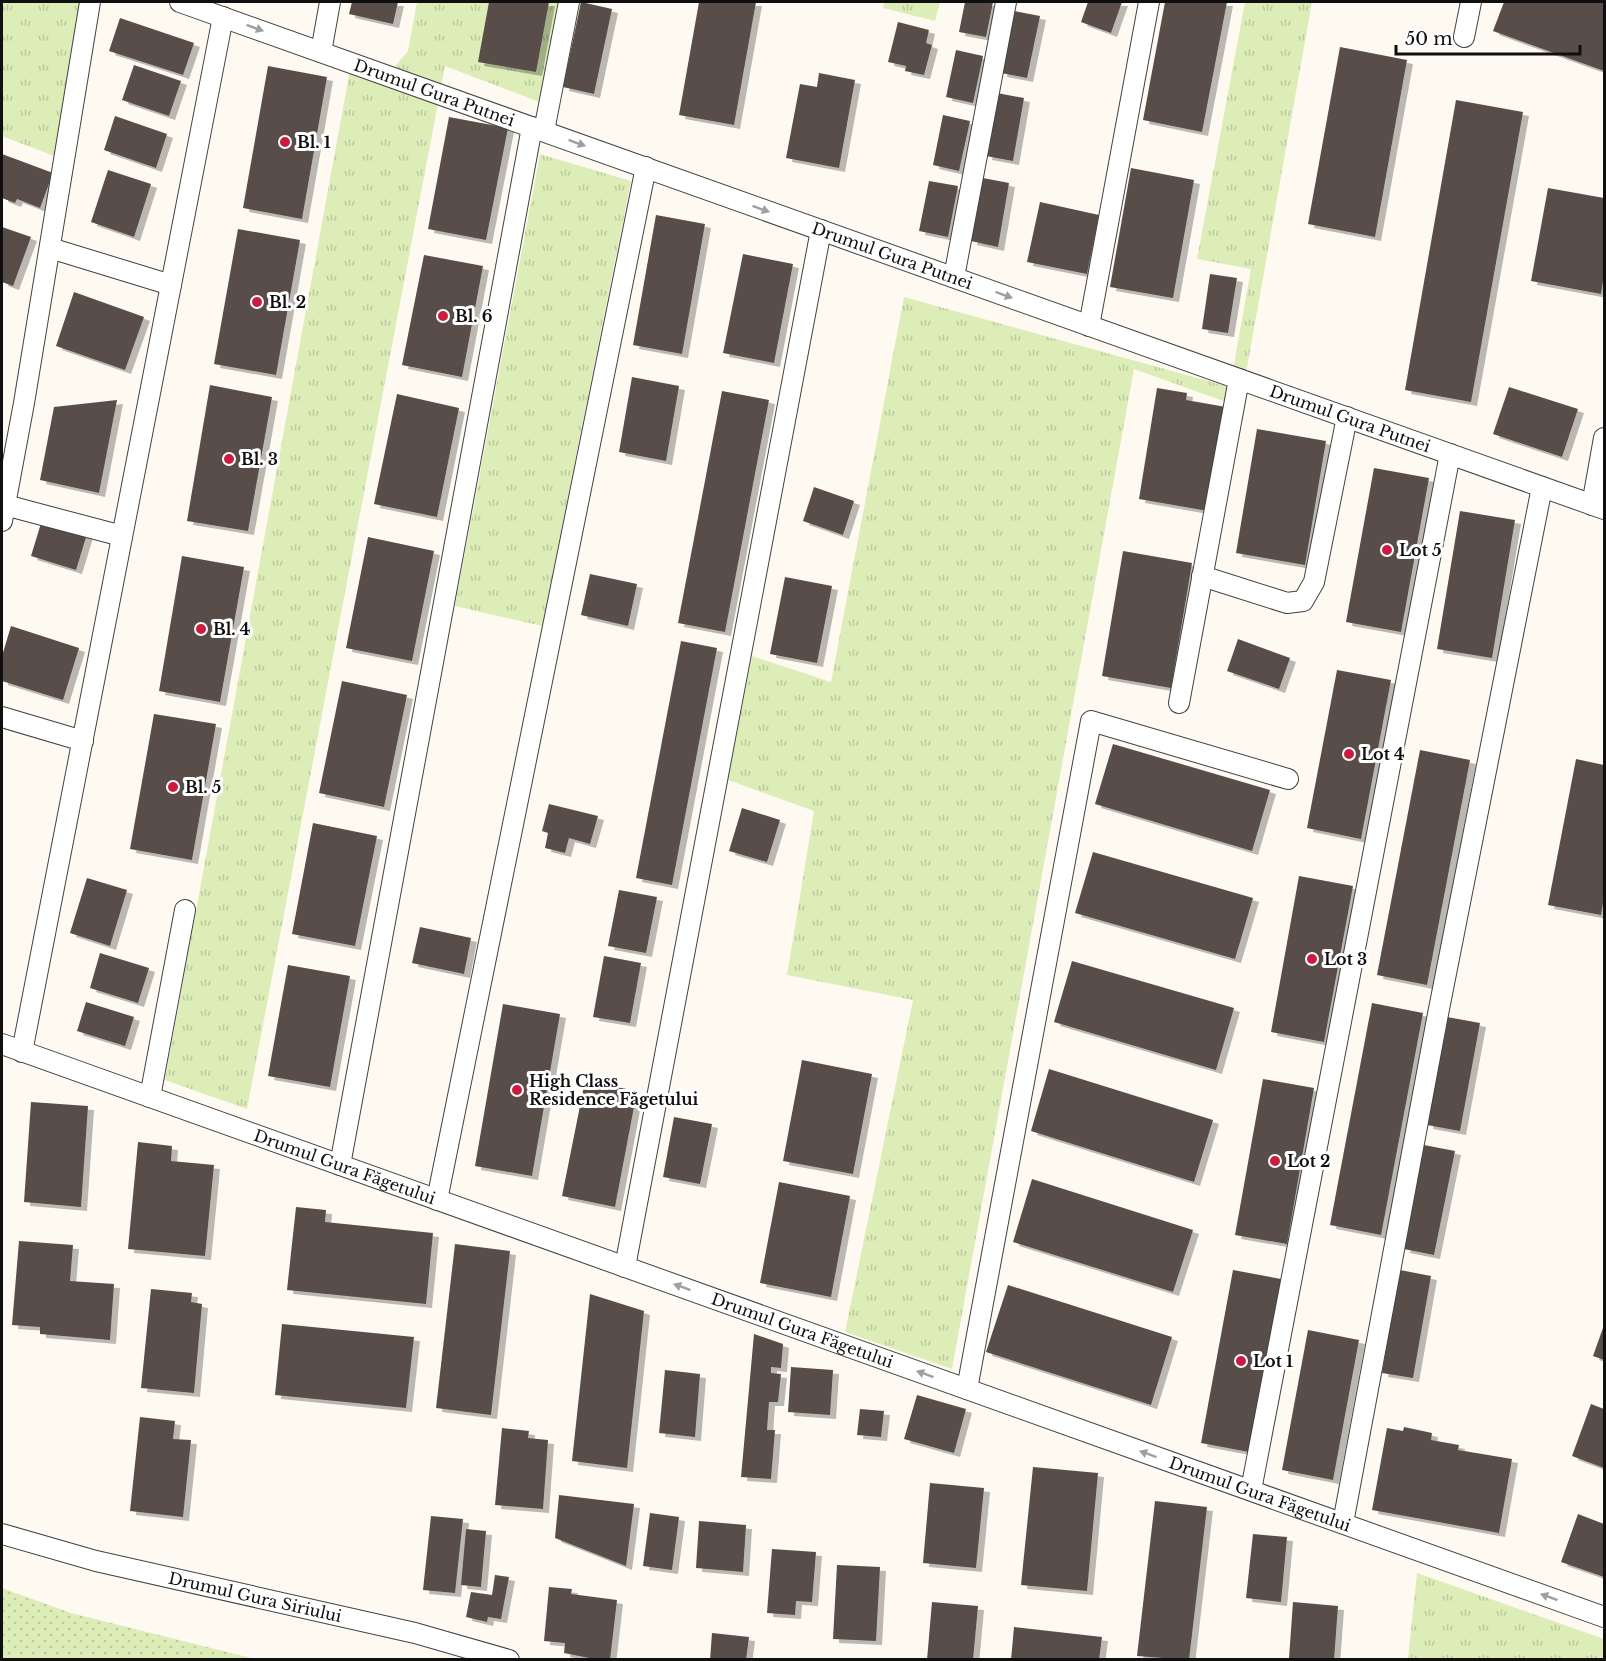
<svg xmlns="http://www.w3.org/2000/svg" width="1606" height="1661" font-family="'Libre Baskerville',serif">
  <style>
    .grass { fill: url(#grass-tufts) }
    .park { fill: url(#park-dots) }
    .building { fill: #594d4a; filter: url(#shadow) }
    .lines { fill: none; stroke-linecap: round; stroke-linejoin: round }
    .minor-casing { stroke: #424242; stroke-width: 22 }
    .minor { stroke: #fff; stroke-width: 20 }
    .oneway { fill: #9f9f9f }
    .poi-dot { fill: #ca1c42; stroke: #fff; stroke-width: 2 }
    .labels { text-anchor: middle; dominant-baseline: central; stroke-width: 6; stroke-linejoin: round; paint-order: stroke }
    .street-label { font-size: 16px; fill: #0f0f0f; stroke: #fff }
    .poi-label { font-size: 16px; font-weight: bold; fill: #0f0f0f; stroke: #fff; text-anchor: start }
  </style>
  <defs>
    <pattern id="grass-tufts" width="24" height="20" patternUnits="userSpaceOnUse" patternTransform="scale(1.5)"><rect width="24" height="20" fill="#dcedb7"/><path d="M3 7l-1-3M5 7V3M7 7l1-3M15 17l-1-3M17 17v-4M19 17l1-3" fill="none" stroke="#bcca9c"/></pattern>
    <pattern id="park-dots" width="8" height="8" patternUnits="userSpaceOnUse" patternTransform="scale(1.5)"><rect width="8" height="8" fill="#dcedb7"/><path d="M2 2h.1M6 6h.1" fill="none" stroke="#bcca9c" stroke-width="1.8" stroke-linecap="round"/></pattern>
    <filter id="shadow"><feDropShadow dx="6" dy="4" stdDeviation="0" flood-color="#0004"/></filter>
  </defs>
  <rect width="100%" height="100%" fill="#fffaf1"/>
  <g class="grass">
    <path d="M2 2H84L54 156 2 136Z"/>
    <path d="M417 2H562L542 103 445 66 247 1109 165 1080 350 70 380 84 408 51Z"/>
    <path d="M884 2H940L935 21 883 8Z"/>
    <path d="M1245 2H1312L1240 407 1134 369 952 1369 845 1332 913 1000 787 975 814 811 728 780 752 656 831 682 904 297 1230 387 1251 269 1197 259Z"/>
    <path d="M540 154 631 181 542 626 455 606Z"/>
    <path d="M1417 1573 1604 1639V1659H1408Z"/>
  </g>
  <path class="park" d="M2 1588 71 1613 255 1659H2Z"/>
  <g class="building">
    <path d="M352 2H398L393 24 349 14Z"/>
    <path d="M489 2H549L536 72 478 62Z"/>
    <path d="M581 2 612 9 594 94 563 87Z"/>
    <path d="M699 2H756L734 125 679 115Z"/>
    <path d="M965 2H993L986 37 959 32Z"/>
    <path d="M1088 2H1122L1111 33 1081 22Z"/>
    <path d="M1165 2H1227L1202 132 1143 120Z"/>
    <path d="M1504 2H1604V71L1493 31Z"/>
    <path d="M1014 11 1040 16 1027 78 1001 73Z"/>
    <path d="M120 18 194 43 183 75 109 51Z"/>
    <path d="M898 22 929 30 926 43 932 45 924 75 905 71 906 66 888 62Z"/>
    <path d="M1340 47 1407 60 1375 237 1308 224Z"/>
    <path d="M956 50 983 56 973 103 946 97Z"/>
    <path d="M134 65 181 81 169 116 122 100Z"/>
    <path d="M268 66 327 77 302 219 243 208Z"/>
    <path d="M819 73 855 80 839 168 786 158 800 84 817 87Z"/>
    <path d="M997 93 1024 98 1013 161 986 156Z"/>
    <path d="M1456 100 1523 112 1471 402 1405 390Z"/>
    <path d="M943 115 970 121 959 171 933 165Z"/>
    <path d="M115 116 167 134 156 168 104 150Z"/>
    <path d="M449 117 508 128 486 240 428 229Z"/>
    <path d="M2 154 53 173 40 208 17 199 15 203 2 198Z"/>
    <path d="M1131 168 1194 180 1173 298 1110 287Z"/>
    <path d="M108 170 151 184 134 237 91 222Z"/>
    <path d="M983 178 1009 183 998 247 971 241Z"/>
    <path d="M929 181 958 186 948 237 919 231Z"/>
    <path d="M1548 188 1604 198V275L1601 294 1531 281Z"/>
    <path d="M1040 202 1099 215 1087 274 1027 262Z"/>
    <path d="M656 215 705 224 682 354 633 345Z"/>
    <path d="M2 227 31 237 13 286 2 282Z"/>
    <path d="M238 229 300 240 276 375 214 364Z"/>
    <path d="M743 254 793 264 774 363 723 353Z"/>
    <path d="M424 255 483 266 462 377 402 365Z"/>
    <path d="M1210 274 1237 278 1228 333 1202 329Z"/>
    <path d="M74 292 144 317 125 370 56 346Z"/>
    <path d="M632 377 679 386 666 461 619 452Z"/>
    <path d="M210 385 272 397 248 531 187 521Z"/>
    <path d="M1509 387 1578 409 1562 457 1493 434Z"/>
    <path d="M1157 388 1187 393 1186 400 1226 407 1208 511 1139 499Z"/>
    <path d="M722 391 769 400 725 632 678 623Z"/>
    <path d="M397 394 459 408 437 517 374 504Z"/>
    <path d="M117 400 99 493 40 480 54 407Z"/>
    <path d="M1257 429 1326 441 1305 565 1236 553Z"/>
    <path d="M1374 468 1429 478 1401 632 1346 622Z"/>
    <path d="M814 487 854 501 843 535 803 521Z"/>
    <path d="M1460 511 1515 520 1492 658 1437 649Z"/>
    <path d="M42 520 87 534 76 570 31 556Z"/>
    <path d="M368 537 434 551 412 661 346 648Z"/>
    <path d="M1123 551 1192 563 1171 688 1102 676Z"/>
    <path d="M182 556 244 567 220 702 159 691Z"/>
    <path d="M590 574 637 584 628 626 581 615Z"/>
    <path d="M785 577 832 586 817 663 770 654Z"/>
    <path d="M11 626 79 648 63 700 2 681V656Z"/>
    <path d="M1238 639 1290 658 1279 689 1227 671Z"/>
    <path d="M681 641 717 648 672 885 636 878Z"/>
    <path d="M1337 670 1391 680 1361 839 1307 828Z"/>
    <path d="M342 681 407 695 384 807 319 793Z"/>
    <path d="M154 714 216 724 192 860 130 849Z"/>
    <path d="M1113 744 1270 790 1252 851 1095 804Z"/>
    <path d="M1420 750 1470 760 1427 985 1377 975Z"/>
    <path d="M1576 759 1604 765V897L1601 915 1548 905Z"/>
    <path d="M549 804 598 816 590 844 569 838 565 853 545 848 548 833 542 831Z"/>
    <path d="M742 808 780 820 767 862 729 851Z"/>
    <path d="M313 823 377 836 355 946 292 934Z"/>
    <path d="M1093 852 1253 898 1235 959 1075 913Z"/>
    <path d="M1299 876 1353 886 1324 1042 1271 1032Z"/>
    <path d="M87 878 127 890 110 946 70 933Z"/>
    <path d="M619 890 657 897 646 953 608 946Z"/>
    <path d="M420 927 471 938 464 974 412 963Z"/>
    <path d="M100 953 149 968 138 1003 90 988Z"/>
    <path d="M604 956 641 963 630 1023 593 1017Z"/>
    <path d="M1072 961 1234 1008 1216 1070 1054 1022Z"/>
    <path d="M288 965 350 976 330 1087 268 1076Z"/>
    <path d="M86 1002 134 1017 125 1046 77 1031Z"/>
    <path d="M1372 1003 1423 1013 1381 1235 1330 1225Z"/>
    <path d="M503 1004 560 1014 532 1176 475 1166Z"/>
    <path d="M1447 1017 1480 1023 1460 1131 1427 1125Z"/>
    <path d="M802 1060 872 1074 853 1174 783 1161Z"/>
    <path d="M1049 1069 1213 1120 1194 1182 1031 1131Z"/>
    <path d="M1263 1079 1314 1088 1287 1244 1235 1235Z"/>
    <path d="M585 1081 637 1091 615 1207 562 1196Z"/>
    <path d="M31 1102 88 1106 81 1207 24 1202Z"/>
    <path d="M674 1117 712 1124 700 1184 663 1177Z"/>
    <path d="M138 1142 172 1146 171 1161 214 1165 205 1256 128 1249Z"/>
    <path d="M1424 1145 1455 1151 1434 1255 1404 1249Z"/>
    <path d="M1032 1179 1193 1230 1173 1292 1013 1242Z"/>
    <path d="M779 1182 850 1196 831 1297 760 1283Z"/>
    <path d="M296 1207 326 1210 325 1222 433 1233 426 1304 287 1290Z"/>
    <path d="M19 1241 73 1245 70 1281 114 1284 110 1340 40 1334V1327L12 1325Z"/>
    <path d="M455 1244 510 1251 491 1415 436 1408Z"/>
    <path d="M1233 1270 1281 1279 1249 1452 1201 1443Z"/>
    <path d="M1400 1270 1431 1276 1413 1378 1382 1373Z"/>
    <path d="M1008 1285 1172 1337 1151 1405 986 1352Z"/>
    <path d="M151 1289 192 1293 191 1302 202 1304 194 1393 141 1388Z"/>
    <path d="M590 1294 644 1311 627 1468 572 1461Z"/>
    <path d="M282 1324 414 1337 406 1408 275 1395Z"/>
    <path d="M1604 1325V1360L1593 1356Z"/>
    <path d="M1308 1330 1359 1340 1333 1480 1282 1470Z"/>
    <path d="M754 1334 783 1344 781 1368 771 1367V1373L781 1374 778 1402H769L767 1430H775L771 1479 741 1477Z"/>
    <path d="M791 1367 833 1370 830 1415 788 1412Z"/>
    <path d="M665 1370 700 1374 695 1437 659 1433Z"/>
    <path d="M917 1395 966 1409 954 1453 904 1439Z"/>
    <path d="M1591 1404 1604 1409V1468L1572 1456Z"/>
    <path d="M860 1409 884 1411 881 1437 857 1435Z"/>
    <path d="M140 1417 175 1421 173 1439 191 1440 183 1517 130 1511Z"/>
    <path d="M1404 1427 1432 1433 1431 1440 1459 1445 1458 1450 1512 1459 1499 1533 1372 1510 1387 1428 1403 1431Z"/>
    <path d="M502 1428 529 1431 528 1438 548 1440 543 1509 495 1505Z"/>
    <path d="M1033 1467 1098 1473 1087 1591 1021 1585Z"/>
    <path d="M930 1483 984 1488 976 1568 923 1563Z"/>
    <path d="M559 1495 634 1504 626 1566 555 1538Z"/>
    <path d="M1155 1501 1207 1507 1189 1660 1137 1656Z"/>
    <path d="M650 1513 679 1517 672 1570 643 1566Z"/>
    <path d="M1578 1514 1604 1524V1577L1561 1562Z"/>
    <path d="M431 1516 463 1519 455 1593 423 1590Z"/>
    <path d="M699 1521 746 1525 743 1572 696 1568Z"/>
    <path d="M466 1529 486 1531 481 1587 461 1585Z"/>
    <path d="M1253 1534 1287 1537 1281 1602 1246 1598Z"/>
    <path d="M772 1549 816 1552 812 1602 796 1601 795 1615 767 1613Z"/>
    <path d="M837 1565 880 1567 876 1641 833 1639Z"/>
    <path d="M495 1575 509 1577 501 1619 488 1617 487 1622 466 1617 471 1592 492 1595Z"/>
    <path d="M549 1587 572 1589 571 1594 617 1600 610 1660H599L564 1653 565 1643 544 1641Z"/>
    <path d="M932 1602 978 1606 973 1660H927Z"/>
    <path d="M1293 1602 1338 1606 1334 1660 1289 1658Z"/>
    <path d="M1014 1627 1102 1637 1099 1660H1011Z"/>
    <path d="M712 1633 749 1637 746 1660H710Z"/>
  </g>
  <g class="lines">
    <defs>
      <g id="minor">
        <path id="s1" d="M180 2 1604 509"/>
        <path d="M1464 37 1471 2"/>
        <path d="M321 52 330 2"/>
        <path d="M544 131 569 2"/>
        <path d="M50 248 171 285"/>
        <path d="M954 277 1006 2"/>
        <path d="M1089 326 1149 2"/>
        <path d="M5 505 122 536"/>
        <path d="M1592 505 1604 438"/>
        <path d="M2 521 24 403 90 2"/>
        <path d="M1202 576 1287 603 1303 601 1314 582 1347 417"/>
        <path d="M1179 703 1239 379"/>
        <path d="M2 717 83 741"/>
        <path id="s2" d="M2 1044 1604 1617"/>
        <path d="M22 1052 223 17"/>
        <path d="M150 1097 185 910"/>
        <path d="M340 1165 532 127"/>
        <path d="M437 1200 646 167"/>
        <path d="M625 1267 821 230"/>
        <path d="M967 1389 1091 721 1288 779"/>
        <path d="M1251 1490 1450 454"/>
        <path d="M1343 1523 1438 1014 1542 487"/>
        <path id="s3" d="M2 1534 96 1561 415 1633 509 1660"/>
      </g>
    </defs>
    <use href="#minor" class="minor-casing"/>
    <use href="#minor" class="minor"/>
  </g>
  <defs><path id="oneway-solid" d="M-6-.8H1V-3.2L6.5 0L1 3.2V.8H-6Z" transform="scale(1.5)"/></defs>
  <g class="oneway">
    <use href="#oneway-solid" transform="translate(255 28) rotate(20)"/>
    <use href="#oneway-solid" transform="translate(577 143) rotate(20)"/>
    <use href="#oneway-solid" transform="translate(761 209) rotate(20)"/>
    <use href="#oneway-solid" transform="translate(1004 295) rotate(20)"/>
    <use href="#oneway-solid" transform="translate(682 1287) rotate(-160)"/>
    <use href="#oneway-solid" transform="translate(925 1374) rotate(-160)"/>
    <use href="#oneway-solid" transform="translate(1148 1454) rotate(-160)"/>
    <use href="#oneway-solid" transform="translate(1549 1597) rotate(-160)"/>
  </g>
  <g class="poi-dot">
    <circle cx="285" cy="142" r="6"/>
    <circle cx="257" cy="302" r="6"/>
    <circle cx="443" cy="316" r="6"/>
    <circle cx="229" cy="459" r="6"/>
    <circle cx="1387" cy="550" r="6"/>
    <circle cx="201" cy="629" r="6"/>
    <circle cx="1349" cy="754" r="6"/>
    <circle cx="173" cy="787" r="6"/>
    <circle cx="1312" cy="959" r="6"/>
    <circle cx="517" cy="1090" r="6"/>
    <circle cx="1275" cy="1161" r="6"/>
    <circle cx="1241" cy="1361" r="6"/>
  </g>
  <g class="labels">
    <g class="street-label">
      <text stroke="none"><textPath href="#s1" startOffset="270">Drumul Gura Putnei</textPath></text>
      <text stroke="none"><textPath href="#s1" startOffset="756">Drumul Gura Putnei</textPath></text>
      <text stroke="none"><textPath href="#s1" startOffset="1242">Drumul Gura Putnei</textPath></text>
      <text stroke="none"><textPath href="#s2" startOffset="364">Drumul Gura Făgetului</textPath></text>
      <text stroke="none"><textPath href="#s2" startOffset="850">Drumul Gura Făgetului</textPath></text>
      <text stroke="none"><textPath href="#s2" startOffset="1336">Drumul Gura Făgetului</textPath></text>
      <text stroke="none"><textPath href="#s3" startOffset="261">Drumul Gura Siriului</textPath></text>
    </g>
    <g class="poi-label">
      <text x="297" y="142">Bl. 1</text>
      <text x="269" y="302">Bl. 2</text>
      <text x="455" y="316">Bl. 6</text>
      <text x="241" y="459">Bl. 3</text>
      <text x="1399" y="550">Lot 5</text>
      <text x="213" y="629">Bl. 4</text>
      <text x="1361" y="754">Lot 4</text>
      <text x="185" y="787">Bl. 5</text>
      <text x="1324" y="959">Lot 3</text>
      <text x="529" y="1081">High Class<tspan x="529" dy="18">Residence Făgetului</tspan></text>
      <text x="1287" y="1161">Lot 2</text>
      <text x="1253" y="1361">Lot 1</text>
    </g>
  </g>
  <rect width="1606" height="1661" fill="none" stroke="#0f0f0f" stroke-width="6"/>
  <path d="M1396 45v9h184v-9" fill="none" stroke="#0f0f0f" stroke-width="3"/>
  <text x="1405" y="45" font-size="18" fill="#0f0f0f" stroke="#ffffff" stroke-width="4.5" paint-order="stroke">50 m</text>
</svg>
